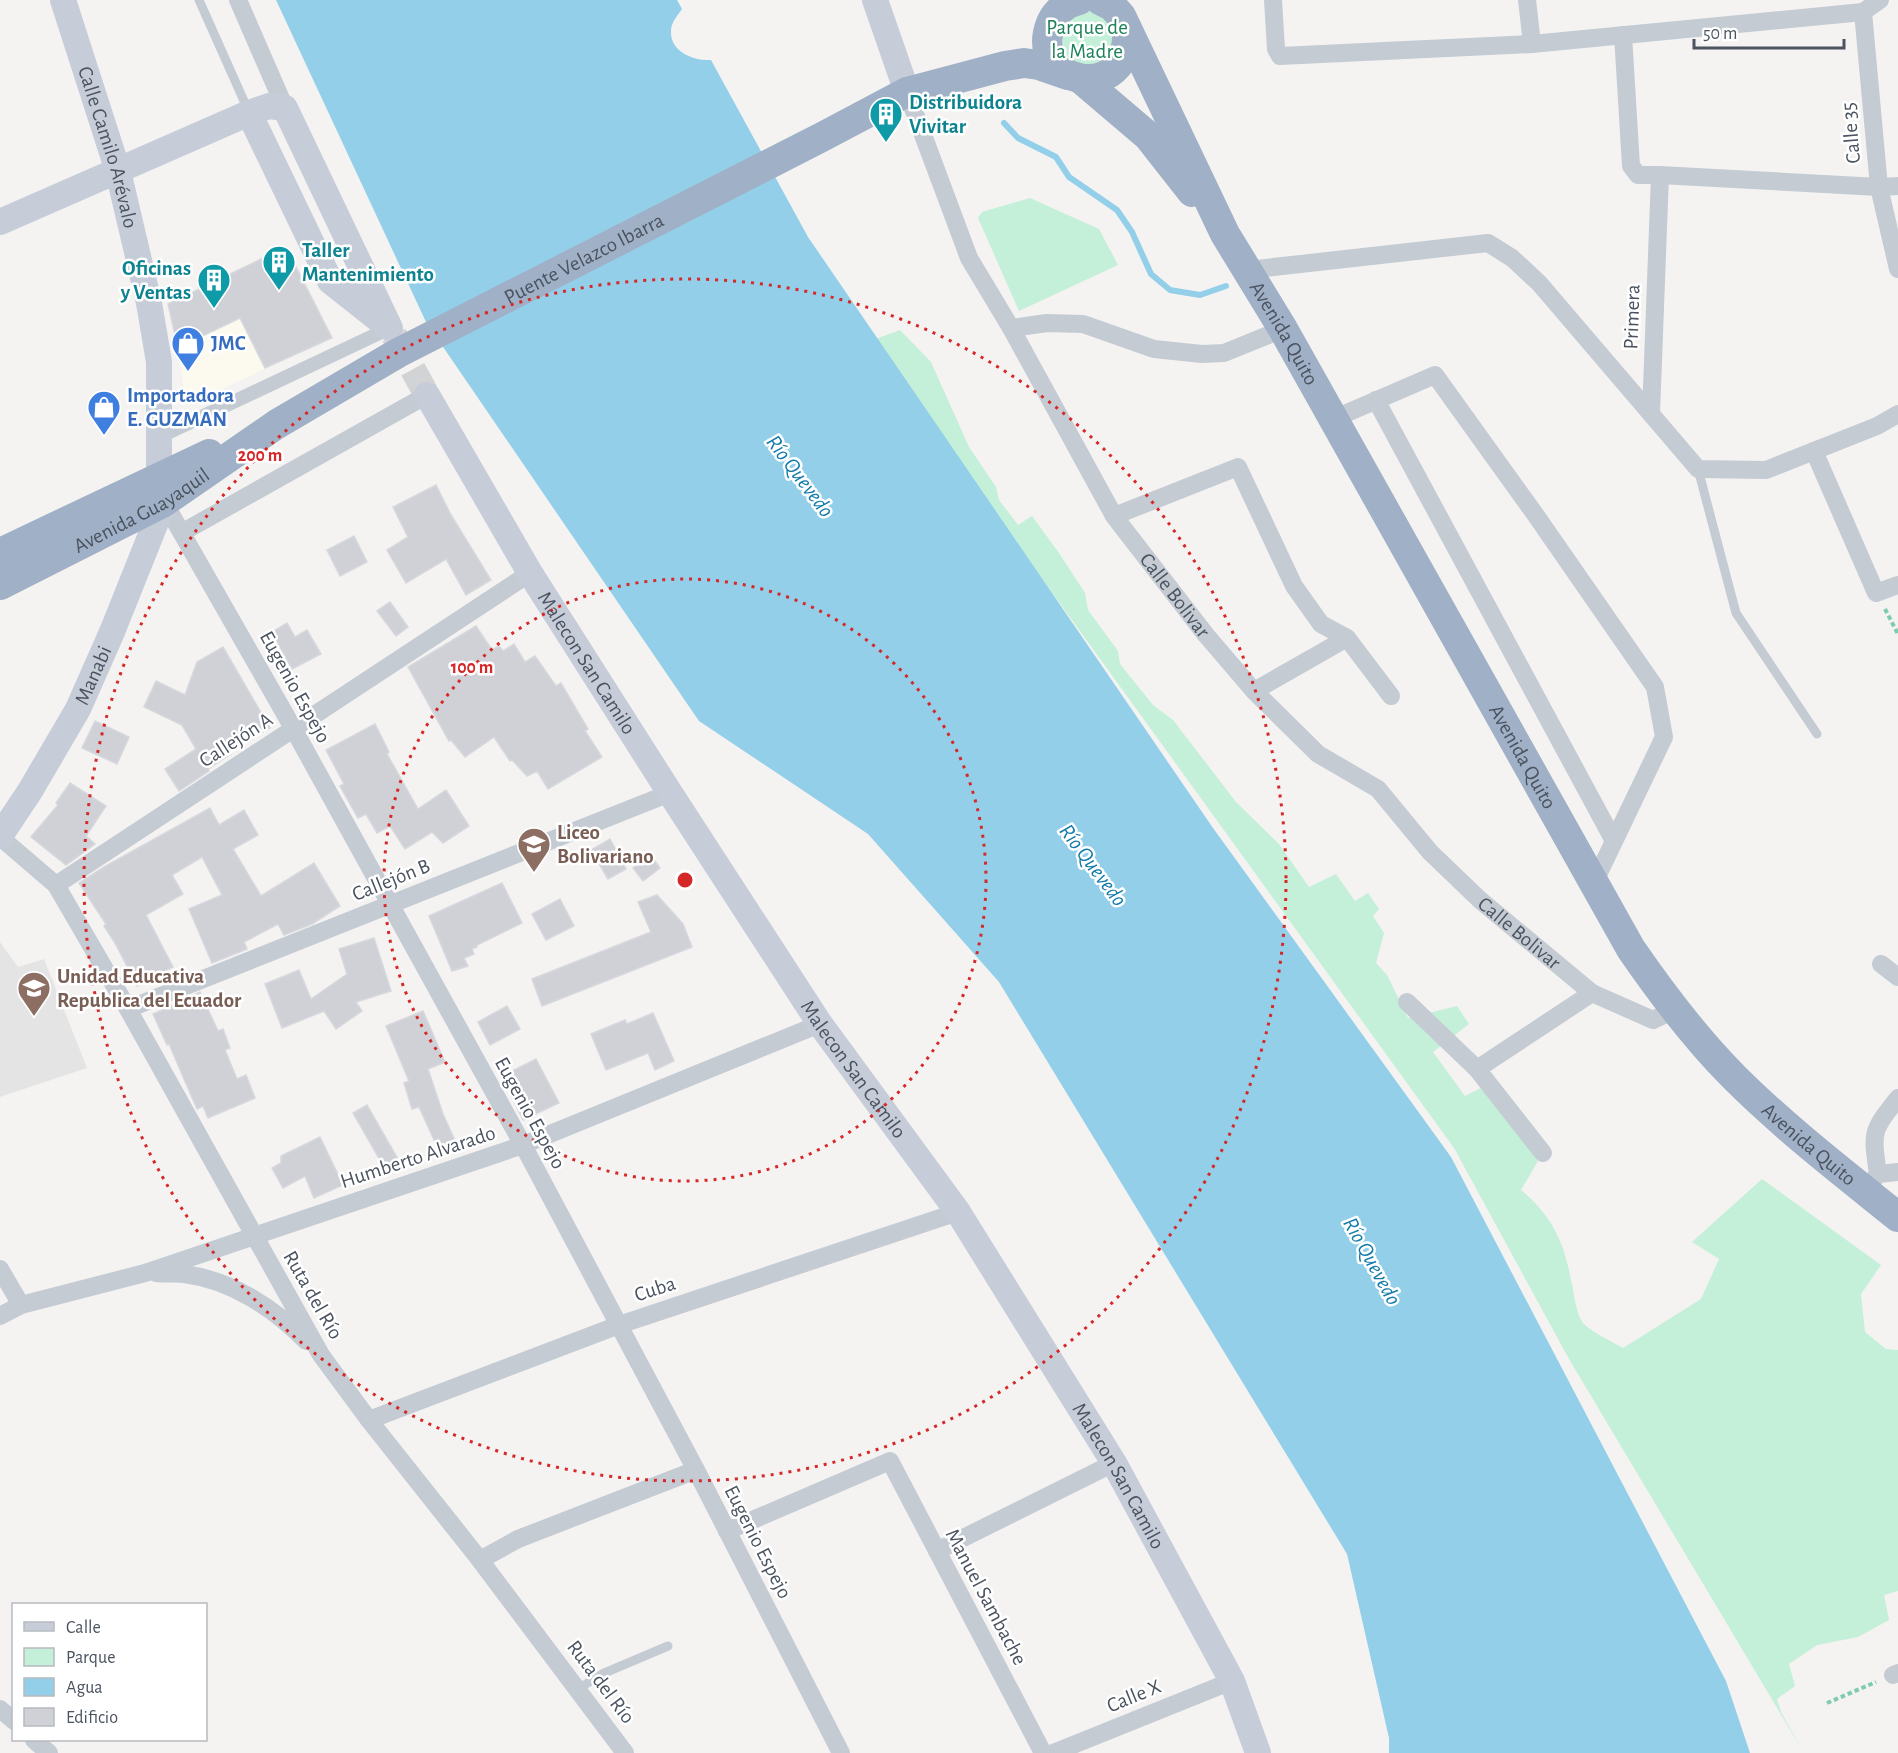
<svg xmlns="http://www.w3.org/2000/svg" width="1898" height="1753" font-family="'Alegreya Sans',sans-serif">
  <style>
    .commercial { fill: #fcfaef }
    .education { fill: #e5e4e4 }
    .green { fill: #c4efd9 }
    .water { fill: #93cfe9 }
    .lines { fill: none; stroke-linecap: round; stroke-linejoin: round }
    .stream { stroke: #93cfe9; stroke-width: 6 }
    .building { fill: #cfd1d6; stroke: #d7d8dd; stroke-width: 1.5 }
    .secondary-tunnel { stroke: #d2d3d5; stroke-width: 26; stroke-dasharray: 26 13; stroke-linecap: butt }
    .path { stroke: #7dccad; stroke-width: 4; stroke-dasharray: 4.5 3; stroke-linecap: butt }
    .service { stroke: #c4cbd3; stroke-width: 9 }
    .pedestrian { stroke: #c4cbd3; stroke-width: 14 }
    .minor { stroke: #c4cbd3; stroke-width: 18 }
    .secondary { stroke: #c6cdd9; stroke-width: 26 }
    .trunk { stroke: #a0b0c6; stroke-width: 30 }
    .ring { fill: none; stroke: #d62828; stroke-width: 3; stroke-dasharray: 3 6 }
    .labels { text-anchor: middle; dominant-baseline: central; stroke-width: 5; stroke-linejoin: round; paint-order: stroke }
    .park-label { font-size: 21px; fill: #1c8058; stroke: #fff }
    .culture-label { font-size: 21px; font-weight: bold; fill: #0d838f; stroke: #fff; text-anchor: start }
    .street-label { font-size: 21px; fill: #4a535f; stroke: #fff }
    .shop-label { font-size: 21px; font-weight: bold; fill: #366cbe; stroke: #fff; text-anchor: start }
    .education-label { font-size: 21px; font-weight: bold; fill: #785e54; stroke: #fff; text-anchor: start }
    .water-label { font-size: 22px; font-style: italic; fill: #137baa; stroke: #fff }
    .centre { fill: #d62828; stroke: #fff; stroke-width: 3 }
    .ring-label { font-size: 18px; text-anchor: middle; font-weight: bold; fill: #d62828; stroke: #fff; stroke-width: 5; stroke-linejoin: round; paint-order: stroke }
  </style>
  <rect width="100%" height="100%" fill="#f4f3f2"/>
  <path class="commercial" d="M286 247 332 338 187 405 177 344 168 304Z"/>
  <path class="education" d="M0 942 18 967 44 959 87 1068 0 1097Z"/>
  <g class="green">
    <path d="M1095 10 1115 29 1112 56 1086 69 1061 54 1060 25 1075 11Z"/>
    <path d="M1030 198 1099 229 1118 265 1019 311 978 218 982 212Z"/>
    <path d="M900 330 931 362 969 447 996 487 999 500 1018 525 1032 516 1059 553 1085 593 1088 610 1118 651 1120 664 1153 705 1173 720 1236 802 1279 844 1309 887 1336 874 1355 901 1368 893 1379 909 1373 916 1384 933 1376 963 1387 975 1408 1018 1457 1006 1469 1024 1433 1052 1465 1096 1487 1085 1538 1161 1521 1190C1551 1215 1564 1241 1571 1280 1574 1291 1576 1316 1584 1324 1590 1331 1613 1342 1623 1348L1701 1299 1719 1259 1692 1242 1762 1179 1881 1265 1861 1294 1865 1332 1886 1349 1898 1350V1591L1884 1595 1889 1620 1858 1637 1817 1645 1789 1664 1795 1686 1777 1699 1781 1712 1804 1753 1569 1359 1454 1148 870 341Z"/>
  </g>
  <path class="water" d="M276 0H677L682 9C677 16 671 23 671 31 670 52 694 61 711 60L808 237 1213 828 1451 1157 1726 1681 1750 1753H1389V1738L1347 1554 999 982 868 834 699 721 426 322Z"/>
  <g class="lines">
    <path class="stream" d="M1004 123 1018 138 1056 157 1069 177 1117 210 1132 232 1151 274 1170 290 1200 295 1226 286"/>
  </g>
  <g class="building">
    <path d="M286 247 332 338 265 368 240 318 194 340 177 344 168 304Z"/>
    <path d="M436 485 451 515 491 580 466 595 446 559 406 583 387 550 408 537 393 507Z"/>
    <path d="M354 536 367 562 340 576 327 550Z"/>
    <path d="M390 602 408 627 396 636 377 611Z"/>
    <path d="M287 623 295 637 307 630 321 654 292 669 272 632Z"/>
    <path d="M476 626 492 650 499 646 503 651 514 644 525 662 535 656 556 686 561 683 588 729 585 731 602 757 548 789 537 771 527 776 512 760 510 761 494 737 465 757 451 740 449 741 408 667Z"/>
    <path d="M223 647 270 728 229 751 231 754 208 769 209 771 179 791 165 769 196 749 182 725 144 707 156 681 185 695 197 662Z"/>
    <path d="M95 721 129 737 117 764 82 748Z"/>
    <path d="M375 724 389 752 387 754 418 809 446 790 469 826 443 843 432 832 405 849 390 826 377 833 366 814 358 818 340 786 344 784 326 750Z"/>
    <path d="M70 783 106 806 86 836 95 844 66 865 31 837 58 805 56 803Z"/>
    <path d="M210 808 219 825 244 810 258 835 233 849 261 896 314 863 340 906 312 924 284 935 278 924 244 942 247 949 212 963 189 909 222 895 202 857 172 875 183 894 146 915 173 967 137 986 115 943 104 926 106 924 79 883 104 867Z"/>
    <path d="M610 839 626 869 608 879 591 850Z"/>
    <path d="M651 855 660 868 643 881 633 868Z"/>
    <path d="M502 883 522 923 477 945V947L472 949 474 954 464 958 468 966 452 971 429 916Z"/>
    <path d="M657 895 683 924 692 947 542 1006 532 979 651 932 638 902Z"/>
    <path d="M560 899 574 926 546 940 532 914Z"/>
    <path d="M374 938 391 991 356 1002 362 1011 336 1029 324 1011 282 1028 265 984 299 970 311 999 347 974 339 949Z"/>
    <path d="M200 992 218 1031 223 1029 230 1048 225 1050 237 1079 246 1075 255 1098 208 1118 203 1106 197 1109 169 1044 167 1045 153 1014Z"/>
    <path d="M507 1006 520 1029 490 1045 478 1022Z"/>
    <path d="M423 1011 445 1062 428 1069 443 1114 457 1145 440 1153 419 1107 412 1109 404 1083 409 1081 386 1026Z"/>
    <path d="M653 1013 674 1061 655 1070 648 1053 606 1070 591 1034 625 1020 627 1024Z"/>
    <path d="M536 1059 559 1103 523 1120 502 1076Z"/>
    <path d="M367 1105 398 1159 384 1167 353 1113Z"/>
    <path d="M320 1137 343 1185 314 1198 305 1176 283 1188 272 1168 281 1163V1156Z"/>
  </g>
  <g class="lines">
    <path class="secondary-tunnel" d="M394 335 427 395"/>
    <g class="path">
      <path d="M1885 609 1898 634"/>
      <path d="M1827 1703 1876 1682"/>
    </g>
    <g class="service">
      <path d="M199 0 248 110"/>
      <path d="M1698 469 1736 613 1817 734"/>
      <path d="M578 1689 602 1674 668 1646"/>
    </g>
    <path class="pedestrian" d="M159 437 390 328"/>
    <g class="minor">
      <path d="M238 0 285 108"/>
      <path d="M1273 0 1276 49 1280 56 1532 44"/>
      <path d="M1527 0 1532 44 1863 12"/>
      <path d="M1880 0 1863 12 1879 187 1898 269"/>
      <path d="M1623 35 1631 166 1638 175H1660"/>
      <path id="s1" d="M907 92 969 258 1011 328 1114 516 1206 635 1254 691 1318 754 1378 789 1430 852 1480 900 1592 993 1653 1020 1674 1010"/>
      <path d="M1898 186 1879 187 1660 175 1651 414 1698 469 1766 470 1877 426 1898 414"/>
      <path d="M1247 270 1488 243 1512 258 1539 283 1651 414"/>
      <path d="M1011 328 1047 323 1083 324 1154 349 1202 354 1224 353 1283 329"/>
      <path d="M1376 400 1614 841"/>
      <path d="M1333 419 1435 375 1537 517 1655 687 1664 737 1594 883"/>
      <path d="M1814 451 1876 593 1898 585"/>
      <path d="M164 502 293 728 523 1145 696 1470 841 1753"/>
      <path d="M1114 516 1238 467 1294 586 1321 624 1347 638"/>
      <path d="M183 532 427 395"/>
      <path d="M1254 691 1347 638 1391 696"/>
      <path d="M0 837 56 885 128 1009 321 1355 369 1420 480 1560 625 1753"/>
      <path d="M56 885 530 573"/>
      <path d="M1881 964 1898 977"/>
      <path d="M1407 1002 1477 1069"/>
      <path d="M128 1009 670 793"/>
      <path d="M1543 1153 1477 1069 1592 993"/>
      <path d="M1878 1174C1872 1132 1871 1132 1898 1098"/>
      <path d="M1871 1183 1878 1174 1898 1172"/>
      <path d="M0 1269 21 1305"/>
      <path d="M156 1273C165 1274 175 1273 184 1274 231 1280 274 1308 306 1341"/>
      <path d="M0 1316 21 1305 145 1273 523 1145 820 1024"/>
      <path d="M369 1420 619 1325 958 1212"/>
      <path d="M727 1531 890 1461 1043 1753"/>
      <path d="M937 1551 1114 1463"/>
      <path d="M480 1560 518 1539 696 1470"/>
      <path d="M1893 1675 1898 1673"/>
      <path d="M0 1709 14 1721"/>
      <path d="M34 1740 49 1753"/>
      <path d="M1053 1753 1232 1681"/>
    </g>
    <g class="secondary">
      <path id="s2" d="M63 0 118 171 149 303 159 362V477"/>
      <path d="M875 0 907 92"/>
      <path d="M249 113 330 281 388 327"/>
      <path d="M0 222 249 113 269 106 285 108 390 328"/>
      <path id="s3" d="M427 395 530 573 670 793 820 1024 958 1212 1114 1463 1232 1681 1258 1753"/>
      <path id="s4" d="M0 836 30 791 78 709 112 632 164 502"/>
    </g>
    <g class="trunk">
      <path d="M1079 0C1067 3 1056 11 1051 23 1026 85 1132 107 1127 29"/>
      <path id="s5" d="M1100 0 1112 6 1121 16 1225 234 1283 329 1631 949C1662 994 1695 1038 1734 1077 1785 1128 1842 1172 1898 1217"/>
      <path d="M1081 79 1148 136 1192 192"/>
      <path d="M0 553 209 454"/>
      <path id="s6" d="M0 585 164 502 277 424 398 353 822 137 907 92 1005 66 1024 63 1039 65 1068 75"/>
    </g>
  </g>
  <g class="ring">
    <circle cx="685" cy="880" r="301"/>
    <circle cx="685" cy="880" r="601"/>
  </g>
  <defs>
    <symbol id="building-pin" viewBox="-11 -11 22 30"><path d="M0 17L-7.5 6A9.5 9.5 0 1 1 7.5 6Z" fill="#0f9aa8" stroke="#fff"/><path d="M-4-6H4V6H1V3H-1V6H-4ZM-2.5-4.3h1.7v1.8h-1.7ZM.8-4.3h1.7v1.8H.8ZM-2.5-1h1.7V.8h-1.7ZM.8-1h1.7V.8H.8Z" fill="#fff"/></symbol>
    <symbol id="shop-pin" viewBox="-11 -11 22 30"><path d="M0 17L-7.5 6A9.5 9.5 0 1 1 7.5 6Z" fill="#3f7fe0" stroke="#fff"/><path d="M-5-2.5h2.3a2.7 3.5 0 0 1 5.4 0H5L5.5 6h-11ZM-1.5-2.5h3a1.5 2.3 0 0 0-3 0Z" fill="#fff"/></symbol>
    <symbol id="school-pin" viewBox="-11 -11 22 30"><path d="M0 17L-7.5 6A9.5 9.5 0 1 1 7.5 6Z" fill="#8d6e63" stroke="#fff"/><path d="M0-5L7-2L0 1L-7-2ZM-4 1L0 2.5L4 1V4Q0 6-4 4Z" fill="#fff"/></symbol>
    <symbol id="university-pin" viewBox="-11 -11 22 30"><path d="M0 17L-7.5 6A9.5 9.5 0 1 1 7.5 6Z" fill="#8d6e63" stroke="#fff"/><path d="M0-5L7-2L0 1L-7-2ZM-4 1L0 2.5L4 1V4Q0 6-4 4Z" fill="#fff"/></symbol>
  </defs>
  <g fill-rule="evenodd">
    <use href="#building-pin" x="867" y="95" width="38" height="52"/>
    <use href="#building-pin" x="260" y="243" width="38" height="52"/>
    <use href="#building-pin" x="195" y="261" width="38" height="52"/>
    <use href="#shop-pin" x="169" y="324" width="38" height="52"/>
    <use href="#shop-pin" x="85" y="388" width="38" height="52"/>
    <use href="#school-pin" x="515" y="825" width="38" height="52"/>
    <use href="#university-pin" x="15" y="969" width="38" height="52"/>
  </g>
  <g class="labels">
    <g class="park-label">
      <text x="1087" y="27">Parque de<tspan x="1087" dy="24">la Madre</tspan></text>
    </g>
    <g class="culture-label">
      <text x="909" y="102">Distribuidora<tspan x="909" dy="24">Vivitar</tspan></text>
      <text x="302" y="250">Taller<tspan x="302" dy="24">Mantenimiento</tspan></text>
      <text x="191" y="268" text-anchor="end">Oficinas<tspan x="191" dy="24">y Ventas</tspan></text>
    </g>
    <g class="street-label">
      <text transform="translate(1851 133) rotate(-95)">Calle 35</text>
      <text stroke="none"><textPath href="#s2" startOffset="154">Calle Camilo Arévalo</textPath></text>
      <text stroke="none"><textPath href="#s6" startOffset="670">Puente Velazco Ibarra</textPath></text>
      <text transform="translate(1632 317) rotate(-88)">Primera</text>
      <text stroke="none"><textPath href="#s5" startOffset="384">Avenida Quito</textPath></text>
      <text stroke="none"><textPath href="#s6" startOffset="160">Avenida Guayaquil</textPath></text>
      <text stroke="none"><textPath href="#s1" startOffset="573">Calle Bolivar</textPath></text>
      <text stroke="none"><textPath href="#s3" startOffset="312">Malecon San Camilo</textPath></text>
      <text stroke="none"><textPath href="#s4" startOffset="186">Manabi</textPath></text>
      <text transform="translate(295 687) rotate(61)">Eugenio Espejo</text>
      <text transform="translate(236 740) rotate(-33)">Callejón A</text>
      <text stroke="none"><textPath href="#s5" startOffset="870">Avenida Quito</textPath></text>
      <text transform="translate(391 880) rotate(-22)">Callejón B</text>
      <text stroke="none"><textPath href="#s1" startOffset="1059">Calle Bolivar</textPath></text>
      <text stroke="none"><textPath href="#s3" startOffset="798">Malecon San Camilo</textPath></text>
      <text transform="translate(530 1113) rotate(61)">Eugenio Espejo</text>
      <text stroke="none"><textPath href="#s5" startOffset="1356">Avenida Quito</textPath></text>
      <text transform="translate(418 1157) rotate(-18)">Humberto Alvarado</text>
      <text transform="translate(655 1289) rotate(-18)">Cuba</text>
      <text transform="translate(313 1295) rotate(60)">Ruta del Río</text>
      <text stroke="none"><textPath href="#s3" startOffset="1284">Malecon San Camilo</textPath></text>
      <text transform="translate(758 1542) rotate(63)">Eugenio Espejo</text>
      <text transform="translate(986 1597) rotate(62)">Manuel Sambache</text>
      <text transform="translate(601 1682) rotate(53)">Ruta del Río</text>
      <text transform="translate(1134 1696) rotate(-22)">Calle X</text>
    </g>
    <g class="shop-label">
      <text x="211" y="343">JMC</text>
      <text x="127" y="395">Importadora<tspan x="127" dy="24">E. GUZMAN</tspan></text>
    </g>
    <g class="education-label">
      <text x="557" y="832">Liceo<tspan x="557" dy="24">Bolivariano</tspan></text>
      <text x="57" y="976">Unidad Educativa<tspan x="57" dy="24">Republica del Ecuador</tspan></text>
    </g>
    <g class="water-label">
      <text transform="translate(800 476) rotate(53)">Río Quevedo</text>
      <text transform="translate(1093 865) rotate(53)">Río Quevedo</text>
      <text transform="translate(1372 1261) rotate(61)">Río Quevedo</text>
    </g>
  </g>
  <circle cx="685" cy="880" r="9" class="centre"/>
  <g class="ring-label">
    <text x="260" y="461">200 m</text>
    <text x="472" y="673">100 m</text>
  </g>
  <rect x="12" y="1603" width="195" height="138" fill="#ffffff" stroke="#b7babf" stroke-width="1.5"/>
  <rect x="24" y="1622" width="30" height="9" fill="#c6cdd9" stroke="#b7babf" stroke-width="1.5"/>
  <text x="66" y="1633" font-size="18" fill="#4a535f">Calle</text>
  <rect x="24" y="1648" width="30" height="18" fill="#c4efd9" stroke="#b7babf" stroke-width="1.5"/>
  <text x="66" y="1663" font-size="18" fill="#4a535f">Parque</text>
  <rect x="24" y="1678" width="30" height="18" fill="#93cfe9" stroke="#b7babf" stroke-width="1.5"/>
  <text x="66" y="1693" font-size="18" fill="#4a535f">Agua</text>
  <rect x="24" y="1708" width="30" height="18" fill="#cfd1d6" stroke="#b7babf" stroke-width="1.5"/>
  <text x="66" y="1723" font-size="18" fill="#4a535f">Edificio</text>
  <path d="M1694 39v9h150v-9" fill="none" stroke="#4a535f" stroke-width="3"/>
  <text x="1703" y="39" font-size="18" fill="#4a535f" stroke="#ffffff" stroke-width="4.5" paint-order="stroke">50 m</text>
</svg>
